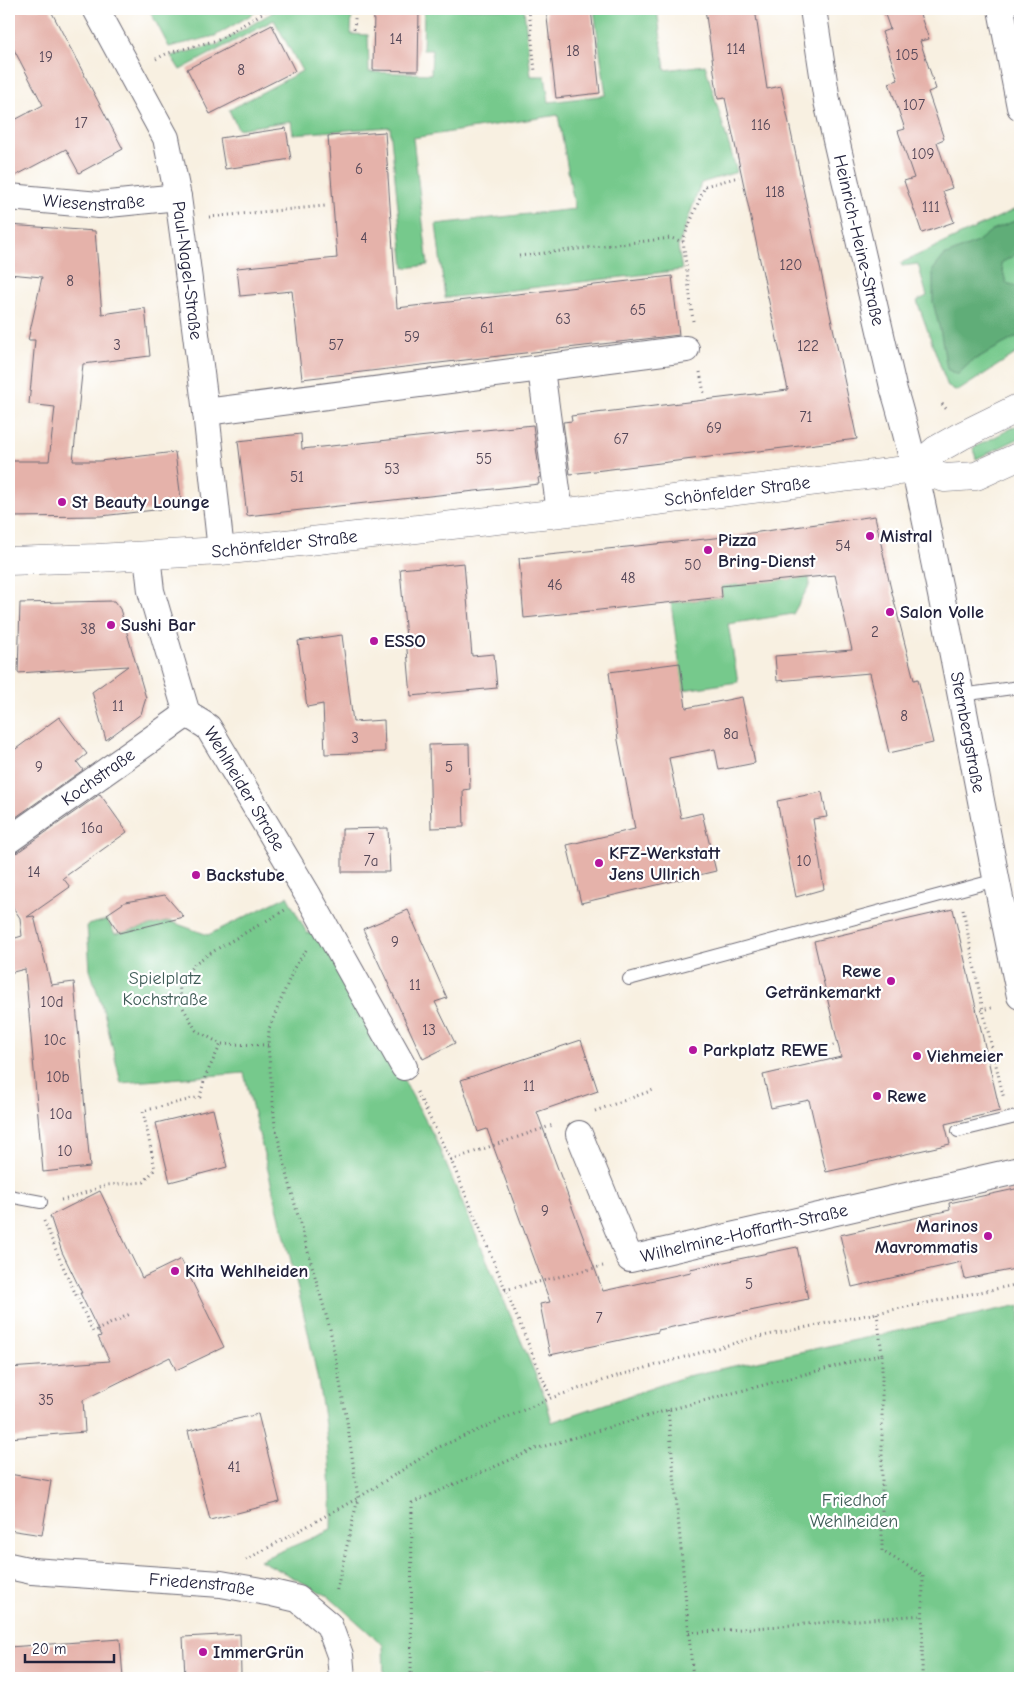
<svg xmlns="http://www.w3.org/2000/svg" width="1029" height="1687" font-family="'Comic Neue',sans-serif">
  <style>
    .green { fill: #76c98c; stroke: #4c7664 }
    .forest { fill: #60ad78; stroke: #41685a }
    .building { fill: #e5b2aa }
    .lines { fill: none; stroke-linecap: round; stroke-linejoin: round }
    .lane-casing { stroke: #6d6a75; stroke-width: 14 }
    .street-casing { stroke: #6d6a75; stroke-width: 28 }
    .secondary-casing { stroke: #6d6a75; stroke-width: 29 }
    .path { stroke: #6d6a75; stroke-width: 3; stroke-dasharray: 1 4; stroke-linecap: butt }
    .lane { stroke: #fff; stroke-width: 12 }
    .street { stroke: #fff; stroke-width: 26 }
    .secondary { stroke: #fff; stroke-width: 28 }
    .poi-dot { fill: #b5179e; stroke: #fff; stroke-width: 2 }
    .labels { text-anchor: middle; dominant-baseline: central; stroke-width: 4.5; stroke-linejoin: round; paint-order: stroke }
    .number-label { font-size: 15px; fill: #534657 }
    .street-label { font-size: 18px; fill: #22223b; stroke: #fff }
    .poi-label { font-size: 18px; font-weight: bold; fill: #22223b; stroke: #fff; text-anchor: start }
    .park-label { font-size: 18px; fill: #3f5c57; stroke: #fff }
  </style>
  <rect width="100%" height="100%" fill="#fff"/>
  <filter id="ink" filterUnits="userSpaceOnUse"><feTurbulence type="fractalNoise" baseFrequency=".02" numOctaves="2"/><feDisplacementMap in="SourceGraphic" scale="10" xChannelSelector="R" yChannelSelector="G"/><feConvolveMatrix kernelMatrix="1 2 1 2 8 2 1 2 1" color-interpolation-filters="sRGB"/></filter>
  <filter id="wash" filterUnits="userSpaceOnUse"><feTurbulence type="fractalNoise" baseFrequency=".0096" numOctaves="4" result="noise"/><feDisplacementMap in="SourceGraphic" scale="20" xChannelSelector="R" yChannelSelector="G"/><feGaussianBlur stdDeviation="1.12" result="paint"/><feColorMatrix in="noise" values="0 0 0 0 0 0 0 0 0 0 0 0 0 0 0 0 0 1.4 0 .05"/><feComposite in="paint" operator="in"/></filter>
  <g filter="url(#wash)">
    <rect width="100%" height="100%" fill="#f8f0e1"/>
    <g class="green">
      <path d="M149 9H261L215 36 169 47Z"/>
      <path d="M278 9H352L351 34 368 35 369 72 431 74 432 50H423L424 9H524L531 76H545L549 102 606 95 594 9H657L665 70 705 65 737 172 701 183 678 247 682 270 445 298 436 224 575 209 558 115 413 138 428 265 404 268 390 127 293 134 291 121 238 129 229 110 302 71 274 20 180 70 171 56 219 44Z"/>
      <path d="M1020 207V351L958 391 948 387 917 301 927 296 918 264 902 266 901 263Z"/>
      <path d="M1020 424V438L976 459 973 448Z"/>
      <path d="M809 577 810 584 793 614 728 624 738 682 683 690 671 603 722 597 721 586Z"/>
      <path d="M287 896 307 933 325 934 434 1136 545 1397 552 1422 687 1376 1020 1305V1653L1016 1678H384L383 1645 328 1596 260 1560 331 1530C334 1437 312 1346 290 1257 274 1196 259 1134 244 1073L121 1083 105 1016 90 970 87 925 107 920 115 934 169 921 208 935Z"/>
    </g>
    <path class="forest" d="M1020 219V252L1001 263 1006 283 1020 287V335L972 361 957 375 947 369 941 334 933 302V270L944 256 977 242 992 230Z"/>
    <g id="blocks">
      <g class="building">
        <path d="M9 9H50L123 149 79 173 66 149 15 176 9 163V123L43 105 9 40Z"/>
        <path d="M374 9H419L418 71 373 70Z"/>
        <path d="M546 9H591L600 93 556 98Z"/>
        <path d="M705 9H755L767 89 781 86 857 439 570 474 563 422 572 421 571 416 788 390 725 98 718 99Z"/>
        <path d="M883 9H918L929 39 920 41 936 89 928 92 944 139 937 142 952 188 943 191 954 222 922 233 904 181 914 178 898 131 905 129 889 83 898 80 882 32 890 29Z"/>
        <path d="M272 25 295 71 210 114 187 69Z"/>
        <path d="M286 128 291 159 225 169 220 138Z"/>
        <path d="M385 132 397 308 672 276 679 335 302 379 292 291 240 296 237 268 337 258 328 136Z"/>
        <path d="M9 225 95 231 102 314 145 308 150 356 83 364 73 461H100L175 452 182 507 101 516 9 517V461H49L55 407 29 404 35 340H28L42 277 9 274Z"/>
        <path d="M533 425 540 477 538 478 539 484 247 516 238 441 301 434 302 449Z"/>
        <path d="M875 516 890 585 914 680 918 679 933 743 889 753 870 673 777 681 775 656 852 650 835 575 721 586 722 597 524 618 519 558 715 538Z"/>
        <path d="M464 563 472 656 494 654 497 688 411 696 400 569Z"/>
        <path d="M114 601 120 609 146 698 141 714 106 740 92 692 128 666 18 673 20 603Z"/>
        <path d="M342 635 353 722 384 720 385 752 325 754 323 704 307 707 298 641Z"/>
        <path d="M680 663 686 708 742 697 755 763 719 770 715 749 669 758 681 818 702 813 716 871 581 903 567 845 635 829 618 740 609 672Z"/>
        <path d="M59 717 87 754 77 762 83 770 9 822V754Z"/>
        <path d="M469 744 470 789 463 790 464 827 431 828 429 745Z"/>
        <path d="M822 792 827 817 813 819 824 889 796 897 777 801Z"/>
        <path d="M100 794 127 832 63 878 70 887 27 917 34 916 51 985 74 982 90 1167 43 1172 25 969 9 973V940L22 936 20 918 9 901V855L18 852Z"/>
        <path d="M388 828 390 872H342V829Z"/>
        <path d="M165 895 184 917 119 933 107 914 125 902Z"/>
        <path d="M953 909 1000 1111 945 1124 950 1144 826 1172 809 1100 771 1108 763 1075 841 1057 814 941Z"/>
        <path d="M408 910 447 998 435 1002 455 1043 423 1059 363 929Z"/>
        <path d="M581 1040 598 1091 537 1112 603 1291 691 1272 690 1269 797 1247 808 1299 658 1330V1332L550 1355 540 1304 550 1302 487 1129 478 1132 461 1080Z"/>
        <path d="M213 1109 227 1167 170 1182 156 1123Z"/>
        <path d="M1020 1188V1268L965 1279 961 1262 852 1287 840 1235 950 1210 949 1203Z"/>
        <path d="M100 1191 142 1278 181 1259 224 1347 176 1370 170 1357 83 1400 85 1432 9 1438V1368L110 1361 98 1337 101 1336 80 1293H82L62 1252 50 1216Z"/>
        <path d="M258 1414 280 1502 210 1520 188 1431Z"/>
        <path d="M9 1474 51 1481 42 1535 9 1530Z"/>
        <path d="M240 1634 241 1674 185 1676 183 1637Z"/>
        <path d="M120 1639 123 1678H9V1647Z"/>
      </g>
    </g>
  </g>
  <g filter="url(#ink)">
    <use href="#blocks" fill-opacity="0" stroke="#6d6a75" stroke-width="1"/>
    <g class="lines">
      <defs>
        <g id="lane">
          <path d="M961 695 1020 687"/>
          <path d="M629 979 996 880"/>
          <path d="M958 1131 1020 1116"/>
          <path d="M9 1196 41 1202"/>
        </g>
        <g id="street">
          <path id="s1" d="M96 9 166 138 178 197 185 249 206 412 221 551"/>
          <path id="s2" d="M813 9 827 101 893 387C913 452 925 519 939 585 967 722 991 860 1020 996"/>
          <path d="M1001 9 1020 107"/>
          <path id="s3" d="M9 197 99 205 178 197"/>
          <path d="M541 369 560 513"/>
          <path d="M206 412 686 349"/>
          <path id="s4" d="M147 555 151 591 187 714 208 727 309 897 404 1067"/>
          <path id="s5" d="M9 840 187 714"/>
          <path id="s6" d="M579 1134 630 1259 1020 1170"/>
          <path id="s7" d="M9 1566 32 1571 221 1584 272 1593 298 1599 329 1625 340 1655 342 1678"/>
        </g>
        <g id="secondary">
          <path d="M914 469 936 450 961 436 1020 407"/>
          <path id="s8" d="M9 561 97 558 221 551 560 513 914 469 945 478 976 476 1020 456"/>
        </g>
      </defs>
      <use href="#lane" class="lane-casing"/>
      <use href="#street" class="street-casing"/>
      <use href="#secondary" class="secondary-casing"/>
      <g class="path">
        <path d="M529 9 535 72"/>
        <path d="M354 29 356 9"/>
        <path d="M156 59 168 53 218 40 269 9"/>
        <path d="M209 217 325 206"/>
        <path d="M519 256 671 238 683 242"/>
        <path d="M693 321 683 240 705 186 739 177"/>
        <path d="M700 372 704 393"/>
        <path d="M942 404 948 411"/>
        <path d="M963 909 983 1010 1004 1099"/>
        <path d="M306 950 294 968 269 1029 268 1045 275 1126 299 1220 330 1329 347 1421 358 1498 336 1593"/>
        <path d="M976 1011 995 1007"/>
        <path d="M268 1045 221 1044 196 1030 182 1006 179 984 195 963 217 949 285 910"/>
        <path d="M789 1056 838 1044"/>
        <path d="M417 1092 451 1160 551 1398"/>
        <path d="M595 1111 656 1089"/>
        <path d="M451 1160 553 1125"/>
        <path d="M61 1200 67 1199 107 1185 144 1182 155 1169 143 1111 200 1097 205 1077 221 1044"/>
        <path d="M44 1221 61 1262 93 1332 130 1314"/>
        <path d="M505 1290 603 1266"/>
        <path d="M877 1313 882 1354"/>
        <path d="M668 1410 693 1678"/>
        <path d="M246 1560 358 1498 437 1448 551 1398 617 1376 753 1338 1020 1284"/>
        <path d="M689 1633 923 1615"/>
        <path d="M411 1678 412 1503 535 1449 668 1410 882 1354V1551L923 1575 922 1678"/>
      </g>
      <use href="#lane" class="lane"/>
      <use href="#street" class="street"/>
      <use href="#secondary" class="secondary"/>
    </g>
  </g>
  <g class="poi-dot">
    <circle cx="62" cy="502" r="5"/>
    <circle cx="870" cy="536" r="5"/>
    <circle cx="708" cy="550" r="5"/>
    <circle cx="890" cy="612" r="5"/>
    <circle cx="111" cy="625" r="5"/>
    <circle cx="374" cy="641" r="5"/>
    <circle cx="599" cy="863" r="5"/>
    <circle cx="196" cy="875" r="5"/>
    <circle cx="891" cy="981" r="5"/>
    <circle cx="693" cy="1050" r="5"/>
    <circle cx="917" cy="1056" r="5"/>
    <circle cx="877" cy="1096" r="5"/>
    <circle cx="988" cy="1236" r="5"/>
    <circle cx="175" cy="1271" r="5"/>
    <circle cx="203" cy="1652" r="5"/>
  </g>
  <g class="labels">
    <g class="number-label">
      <text x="396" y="39">14</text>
      <text x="736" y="49">114</text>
      <text x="573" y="51">18</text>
      <text x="907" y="55">105</text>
      <text x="46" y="57">19</text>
      <text x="241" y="70">8</text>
      <text x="914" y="105">107</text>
      <text x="81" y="123">17</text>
      <text x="761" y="125">116</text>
      <text x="923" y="154">109</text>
      <text x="359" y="169">6</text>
      <text x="775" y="192">118</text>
      <text x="931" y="207">111</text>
      <text x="364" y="238">4</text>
      <text x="791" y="265">120</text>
      <text x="70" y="281">8</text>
      <text x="638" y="310">65</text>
      <text x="563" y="319">63</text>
      <text x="487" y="328">61</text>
      <text x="412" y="337">59</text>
      <text x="117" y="345">3</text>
      <text x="336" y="345">57</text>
      <text x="808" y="346">122</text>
      <text x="806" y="417">71</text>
      <text x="714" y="428">69</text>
      <text x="621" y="439">67</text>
      <text x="484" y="459">55</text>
      <text x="392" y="469">53</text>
      <text x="297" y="477">51</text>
      <text x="843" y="546">54</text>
      <text x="693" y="565">50</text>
      <text x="628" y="578">48</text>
      <text x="555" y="585">46</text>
      <text x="88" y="629">38</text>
      <text x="875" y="632">2</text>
      <text x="118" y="706">11</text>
      <text x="904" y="716">8</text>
      <text x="731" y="734">8a</text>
      <text x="355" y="738">3</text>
      <text x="39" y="767">9</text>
      <text x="449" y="767">5</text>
      <text x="92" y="828">16a</text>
      <text x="371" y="839">7</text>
      <text x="371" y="861">7a</text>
      <text x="804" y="861">10</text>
      <text x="34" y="872">14</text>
      <text x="395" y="942">9</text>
      <text x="415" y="985">11</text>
      <text x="52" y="1002">10d</text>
      <text x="429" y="1030">13</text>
      <text x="55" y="1040">10c</text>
      <text x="58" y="1077">10b</text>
      <text x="529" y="1086">11</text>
      <text x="61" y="1114">10a</text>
      <text x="65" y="1151">10</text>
      <text x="545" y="1211">9</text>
      <text x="749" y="1284">5</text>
      <text x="599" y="1318">7</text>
      <text x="46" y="1400">35</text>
      <text x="234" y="1467">41</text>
    </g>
    <g class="street-label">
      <text stroke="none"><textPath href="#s3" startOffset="85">Wiesenstraße</textPath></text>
      <text stroke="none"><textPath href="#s2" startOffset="236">Heinrich-Heine-Straße</textPath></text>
      <text stroke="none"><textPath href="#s1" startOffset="281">Paul-Nagel-Straße</textPath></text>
      <text stroke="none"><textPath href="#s8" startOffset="732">Schönfelder Straße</textPath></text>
      <text stroke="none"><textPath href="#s8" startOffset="276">Schönfelder Straße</textPath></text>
      <text stroke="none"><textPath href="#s2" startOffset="740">Sternbergstraße</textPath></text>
      <text stroke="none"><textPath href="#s5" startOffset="109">Kochstraße</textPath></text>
      <text stroke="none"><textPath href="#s4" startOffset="261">Wehlheider Straße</textPath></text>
      <text stroke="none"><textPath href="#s6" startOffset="252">Wilhelmine-Hoffarth-Straße</textPath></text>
      <text stroke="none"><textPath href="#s7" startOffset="194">Friedenstraße</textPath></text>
    </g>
    <g class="poi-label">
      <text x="72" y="502">St Beauty Lounge</text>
      <text x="880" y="536">Mistral</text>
      <text x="718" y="540">Pizza<tspan x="718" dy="21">Bring-Dienst</tspan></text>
      <text x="900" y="612">Salon Volle</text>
      <text x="121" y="625">Sushi Bar</text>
      <text x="384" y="641">ESSO</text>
      <text x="609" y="853">KFZ-Werkstatt<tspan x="609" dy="21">Jens Ullrich</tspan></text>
      <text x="206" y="875">Backstube</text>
      <text x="881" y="971" text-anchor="end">Rewe<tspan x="881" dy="21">Getränkemarkt</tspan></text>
      <text x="703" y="1050">Parkplatz REWE</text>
      <text x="927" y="1056">Viehmeier</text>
      <text x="887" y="1096">Rewe</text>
      <text x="978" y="1226" text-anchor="end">Marinos<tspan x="978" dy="21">Mavrommatis</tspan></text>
      <text x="185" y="1271">Kita Wehlheiden</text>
      <text x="213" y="1652">ImmerGrün</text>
    </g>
    <g class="park-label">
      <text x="165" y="978">Spielplatz<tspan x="165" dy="21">Kochstraße</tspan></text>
      <text x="854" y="1500">Friedhof<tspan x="854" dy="21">Wehlheiden</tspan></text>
    </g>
  </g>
  <rect width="1029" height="1687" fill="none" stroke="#fff" stroke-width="30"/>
  <path d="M25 1654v8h89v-8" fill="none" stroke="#22223b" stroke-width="2.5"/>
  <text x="32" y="1654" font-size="15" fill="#22223b" stroke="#ffffff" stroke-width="4" paint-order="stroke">20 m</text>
</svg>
